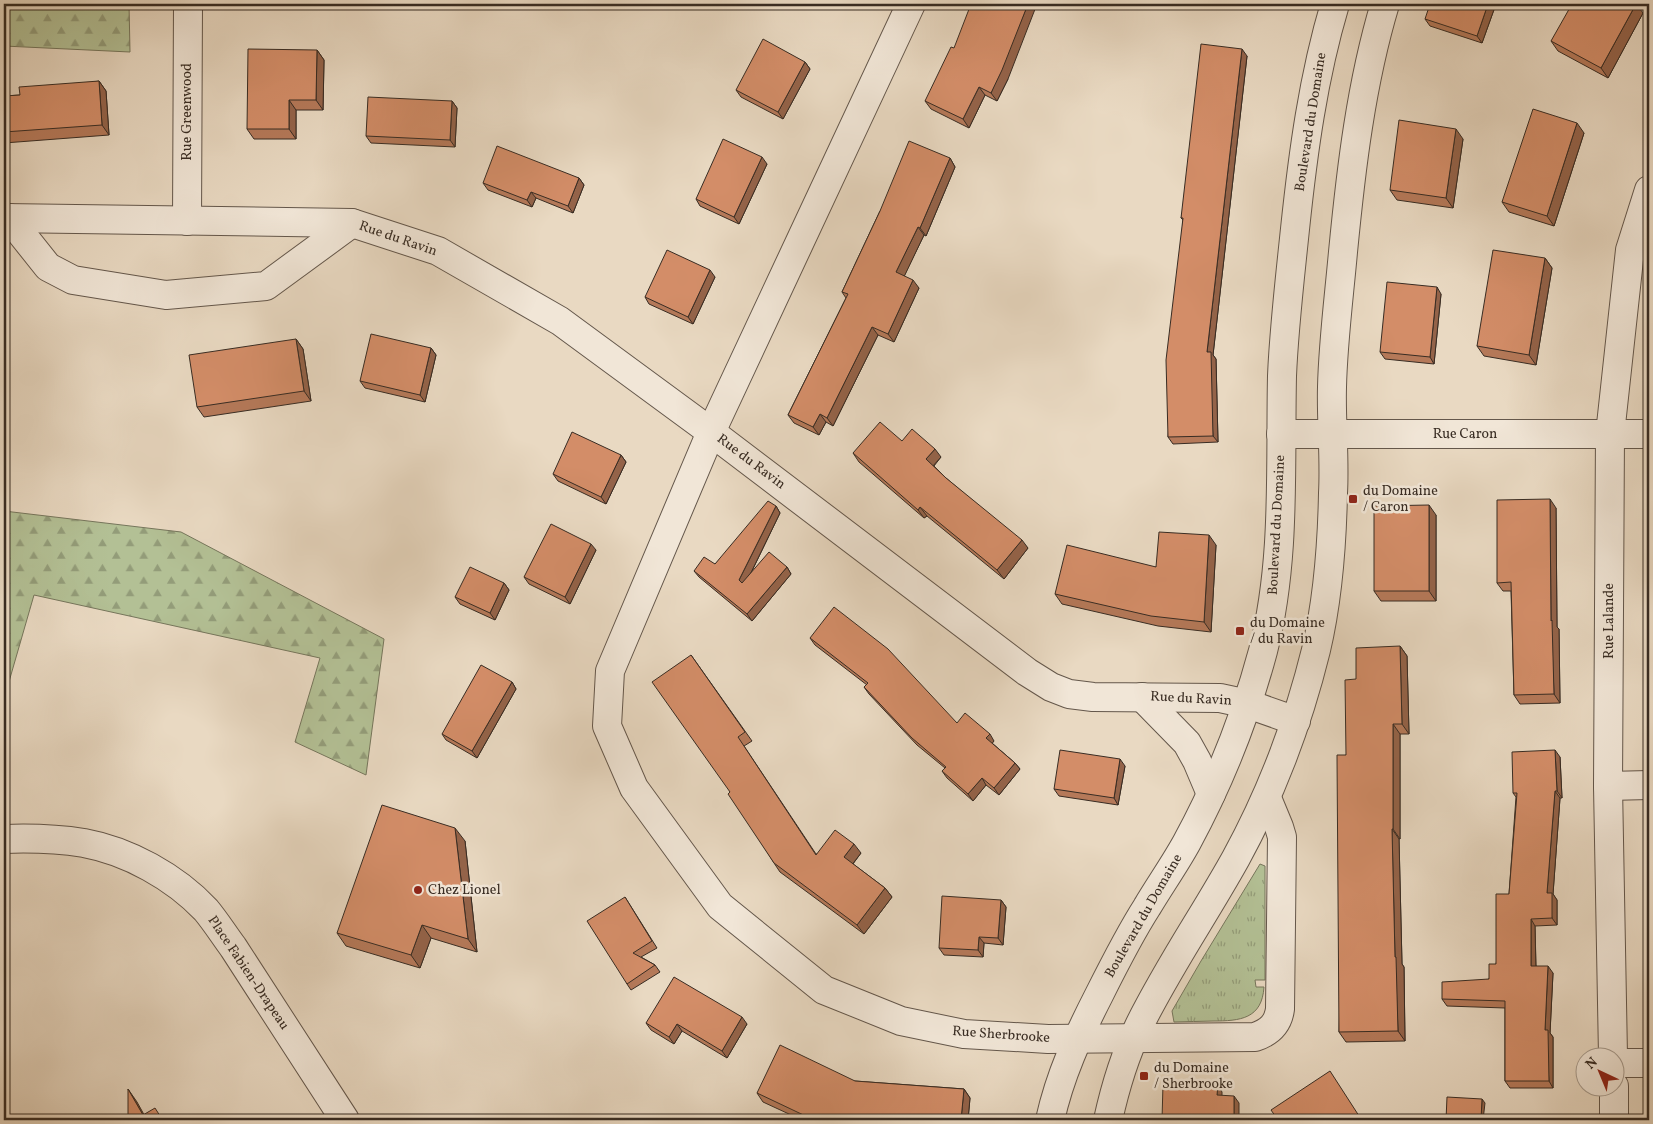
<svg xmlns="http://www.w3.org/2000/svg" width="1653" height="1124" font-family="Vollkorn,serif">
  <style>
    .grass { fill: url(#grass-tufts); stroke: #76765c }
    .forest { fill: url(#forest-firs); stroke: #76765c }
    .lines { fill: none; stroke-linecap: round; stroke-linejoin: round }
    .street-casing { stroke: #64574b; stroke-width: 30 }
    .street { stroke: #f1e6d7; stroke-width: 28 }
    .wall { fill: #b57959; stroke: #382c23 }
    .shaded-wall { fill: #946349; stroke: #382c23 }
    .building { fill: #d38d68; stroke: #382c23 }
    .poi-dot { fill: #8f2418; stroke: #f1e6d7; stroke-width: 2 }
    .labels { text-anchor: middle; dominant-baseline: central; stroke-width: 5; stroke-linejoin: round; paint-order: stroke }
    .street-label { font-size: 14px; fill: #382c23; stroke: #f1e6d7 }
    .poi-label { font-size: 14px; fill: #382c23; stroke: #f1e6d7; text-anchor: start }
  </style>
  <defs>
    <pattern id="grass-tufts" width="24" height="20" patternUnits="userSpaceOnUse" patternTransform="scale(1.25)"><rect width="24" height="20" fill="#b3c095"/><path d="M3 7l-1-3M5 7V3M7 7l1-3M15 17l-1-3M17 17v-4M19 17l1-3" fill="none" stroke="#939c79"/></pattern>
    <pattern id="forest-firs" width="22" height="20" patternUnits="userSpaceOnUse" patternTransform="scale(1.25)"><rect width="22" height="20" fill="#b3c095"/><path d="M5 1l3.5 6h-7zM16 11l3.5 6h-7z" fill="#939c79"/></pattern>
  </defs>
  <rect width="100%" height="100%" fill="#e9d9c2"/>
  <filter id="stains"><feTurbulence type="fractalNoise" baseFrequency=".004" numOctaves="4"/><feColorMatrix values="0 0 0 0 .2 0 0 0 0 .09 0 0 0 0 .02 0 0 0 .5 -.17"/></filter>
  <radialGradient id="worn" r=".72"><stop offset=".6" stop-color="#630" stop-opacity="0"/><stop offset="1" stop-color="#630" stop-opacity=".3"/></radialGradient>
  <path class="grass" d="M1260 864 1265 866V980H1255L1256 987H1264C1262 1019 1240 1021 1213 1021 1200 1021 1187 1022 1174 1022L1172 1011 1201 961Z"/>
  <g class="forest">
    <path d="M4 4H129L130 52 4 46Z"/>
    <path d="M4 511 181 532 384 639 366 775 295 742 320 658 34 595 4 699Z"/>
  </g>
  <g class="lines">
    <defs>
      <g id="street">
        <path d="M911 4 711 432 610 671 607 726 634 788 720 906 824 990 901 1021 964 1034 1048 1039 1255 1037C1270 1032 1278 1024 1280 1009L1282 837 1279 827 1267 798"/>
        <path d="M4 218 352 223 438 251 560 321 711 432 1027 672 1051 687 1069 694 1093 697 1220 698 1248 704 1296 721"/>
        <path d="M9 218 48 267 73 280 166 295 266 286 352 223"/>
        <path d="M187 221 188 4"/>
        <path d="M1281 434H1649"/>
        <path d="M1142 697 1187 743 1197 761 1211 794"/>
        <path d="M1608 786 1649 785"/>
        <path d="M4 839C30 838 58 839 84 843 128 851 175 877 206 910 216 922 224 935 233 947L345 1120"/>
        <path d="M1613 1056 1608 786 1610 434 1630 250 1649 190"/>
        <path d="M1616 1063H1649"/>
        <path d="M1614 1086V1120"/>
        <path d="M1050 1120C1060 1075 1078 1036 1099 995 1114 965 1129 935 1147 907 1160 885 1175 864 1187 842 1220 781 1245 718 1263 651 1286 561 1280 468 1282 376 1284 327 1290 278 1295 229 1303 153 1313 78 1335 4"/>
        <path d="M1108 1120C1115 1088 1125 1055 1139 1026 1168 967 1205 914 1236 858 1272 792 1298 723 1316 650 1328 599 1332 545 1333 493 1335 458 1331 422 1332 387 1333 342 1339 297 1343 252 1351 169 1361 84 1385 4"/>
      </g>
    </defs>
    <use href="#street" class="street-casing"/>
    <use href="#street" class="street"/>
  </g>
  <g class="wall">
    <path d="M1496 4 1482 43 1430 26 1425 19Z"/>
    <path d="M1643 13 1608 78 1558 51 1551 41Z"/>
    <path d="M317 50 324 60 323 110H296V139H254L247 129Z"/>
    <path d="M1247 56 1213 355 1216 359 1218 442 1173 444 1168 437 1183 220 1181 218Z"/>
    <path d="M805 62 810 69 783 119 741 97 736 90Z"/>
    <path d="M1008 79 997 101 985 95 969 128 931 109 925 101Z"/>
    <path d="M99 81 106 91 109 135 4 143V96L20 95Z"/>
    <path d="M452 101 457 108 455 147 371 143 366 136Z"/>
    <path d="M1584 133 1554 226 1509 212 1502 202Z"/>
    <path d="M1463 139 1453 208 1397 200 1390 190Z"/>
    <path d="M950 158 955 167 926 236 924 235 904 276 919 288 894 342 878 335 833 426 826 422 819 435 794 423 788 415 846 298 842 292 880 211Z"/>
    <path d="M767 164 739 224 700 206 696 199Z"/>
    <path d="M579 178 584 185 573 213 536 198 532 207 488 190 483 183Z"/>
    <path d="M1545 258 1552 268 1536 365 1484 356 1477 346Z"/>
    <path d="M715 277 693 324 649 304 645 297Z"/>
    <path d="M1441 294 1434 364 1385 359 1380 352Z"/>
    <path d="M296 339 303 349 311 401 204 417 197 407Z"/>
    <path d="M431 348 436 355 425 402 365 388 360 381Z"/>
    <path d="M902 441 941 457 934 466 946 478 1028 548 1004 579 927 516 924 518 859 462 853 453Z"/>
    <path d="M621 455 626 462 606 504 558 481 553 474Z"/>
    <path d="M776 506 780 513 751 573 787 567 791 574 752 621 699 577 694 571 715 564Z"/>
    <path d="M1556 508 1557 627 1559 629 1560 703 1520 704 1514 695 1511 591H1503L1497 583Z"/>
    <path d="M1436 515V601H1381L1374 591Z"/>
    <path d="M1216 545 1211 632 1158 626 1062 604 1055 594 1156 567Z"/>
    <path d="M596 550 570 604 529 584 524 577Z"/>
    <path d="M504 583 509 590 495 620 460 604 455 597Z"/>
    <path d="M810 638 957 723 994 741 992 743 1015 763 1020 769 999 795 986 785 973 801 947 778 942 771 945 768 917 745 869 694 864 687 867 685 815 645Z"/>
    <path d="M1400 646 1407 656 1409 734H1400V839H1399L1402 964 1404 967 1405 1041 1346 1042 1339 1032 1346 755Z"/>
    <path d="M691 655 752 741 744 746 816 854 861 853 853 864 885 888 892 897 864 934 780 872 774 863 730 792Z"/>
    <path d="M512 682 516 689 477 758 446 740 442 734Z"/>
    <path d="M1560 757 1562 798H1560L1553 894 1557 900V925L1535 926 1536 966 1553 973 1550 1033 1553 1037V1088H1510L1505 1081V1008L1447 1006 1442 999 1489 979 1496 964 1509 894 1516 797 1513 793Z"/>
    <path d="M1125 766 1118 805 1059 796 1054 789Z"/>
    <path d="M465 841 477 952 431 938 420 968 346 946 337 933Z"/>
    <path d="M625 897 657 948 641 957 655 965 660 972 631 990 627 984Z"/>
    <path d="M1001 900 1006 907 1003 945 984 943 983 957 944 955 939 948Z"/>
    <path d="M646 1023 747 1024 727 1058 682 1031 674 1044 651 1030Z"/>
    <path d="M855 1081 964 1089 970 1098 968 1120H802L763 1102 757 1093Z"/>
  </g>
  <g class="shaded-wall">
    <path d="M1028 4H1037L1008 79 997 101 991 93Z"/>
    <path d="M1488 4H1496L1482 43 1477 36Z"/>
    <path d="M1636 4 1643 13 1608 78 1601 68Z"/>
    <path d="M1242 49 1247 56 1213 355 1216 359 1218 442 1213 436 1207 352Z"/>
    <path d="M317 50 324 60 323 110 316 100Z"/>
    <path d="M805 62 810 69 783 119 778 112Z"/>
    <path d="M99 81 106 91 109 135 102 125Z"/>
    <path d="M979 87 985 95 969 128 963 119Z"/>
    <path d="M289 100 296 110V139L289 129Z"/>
    <path d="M452 101 457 108 455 147 450 140Z"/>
    <path d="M1577 123 1584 133 1554 226 1547 216Z"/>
    <path d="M1456 129 1463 139 1453 208 1446 198Z"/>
    <path d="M762 157 767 164 739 224 734 217Z"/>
    <path d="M950 158 955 167 926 236 920 228Z"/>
    <path d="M579 178 584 185 573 213 568 206Z"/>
    <path d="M531 192 536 198 532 207 527 200Z"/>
    <path d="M918 227 924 235 902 281 896 272Z"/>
    <path d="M1545 258 1552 268 1536 365 1529 355Z"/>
    <path d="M710 270 715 277 693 324 688 317Z"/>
    <path d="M913 280 919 288 894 342 888 334Z"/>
    <path d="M1437 287 1441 294 1434 364 1430 357Z"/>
    <path d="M872 327 878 335 833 426 827 418Z"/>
    <path d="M296 339 303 349 311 401 304 391Z"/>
    <path d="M431 348 436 355 425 402 420 395Z"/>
    <path d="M820 414 826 422 819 435 813 427Z"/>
    <path d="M935 449 941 457 932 467 926 459Z"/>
    <path d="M621 455 626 462 606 504 601 497Z"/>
    <path d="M1550 499 1556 508 1557 627 1559 629 1560 703 1554 694 1551 621Z"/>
    <path d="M1429 505 1436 515V601L1429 591Z"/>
    <path d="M776 506 780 513 744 587 739 580Z"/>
    <path d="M920 507 927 516 924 518 918 510Z"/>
    <path d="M1209 535 1216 545 1211 632 1204 622Z"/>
    <path d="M1022 540 1028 548 1004 579 997 570Z"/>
    <path d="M591 544 596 550 570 604 565 597Z"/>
    <path d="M787 567 791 574 752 621 747 614Z"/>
    <path d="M504 583 509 590 495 620 490 613Z"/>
    <path d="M1400 646 1407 656 1409 734 1402 724Z"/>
    <path d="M512 682 516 689 477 758 472 751Z"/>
    <path d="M1393 724 1400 734V839L1393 829Z"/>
    <path d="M990 734 994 741 991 745 986 738Z"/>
    <path d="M1555 750 1560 757 1562 798 1557 791Z"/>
    <path d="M1120 759 1125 766 1118 805 1114 798Z"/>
    <path d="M1015 763 1020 769 999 795 994 788Z"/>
    <path d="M982 778 986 785 973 801 968 794Z"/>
    <path d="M1555 791 1560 798 1553 894 1557 900V925L1552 918 1547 893Z"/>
    <path d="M455 828 465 841 477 952 468 939Z"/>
    <path d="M1392 829 1399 839 1402 964 1404 967 1405 1041 1398 1031 1395 957Z"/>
    <path d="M854 844 861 853 851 866 844 857Z"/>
    <path d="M885 888 892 897 864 934 857 925Z"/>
    <path d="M1001 900 1006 907 1003 945 998 938Z"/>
    <path d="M1531 919 1535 926 1536 973 1531 966Z"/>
    <path d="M422 925 431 938 420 968 411 955Z"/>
    <path d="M979 937 984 943 983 957 978 950Z"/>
    <path d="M1548 966 1553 973 1550 1033 1553 1037V1088L1549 1081 1545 1030Z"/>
    <path d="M742 1017 747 1024 727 1058 722 1051Z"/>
    <path d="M677 1024 682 1031 674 1044 669 1037Z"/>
    <path d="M1218 1085 1222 1092V1102L1217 1095Z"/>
    <path d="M128 1089 137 1102 147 1120 143 1115Z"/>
    <path d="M964 1089 970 1098 968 1120H961Z"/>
    <path d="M1234 1096 1239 1103V1120H1234Z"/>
    <path d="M1482 1099 1485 1103 1483 1120H1481Z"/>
  </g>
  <g class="building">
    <path d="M971 4H1028L1002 70 991 93 979 87 963 119 925 101 951 47 954 48Z"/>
    <path d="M1430 4H1488L1477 36 1425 19Z"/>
    <path d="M1572 4H1636L1601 68 1551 41Z"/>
    <path d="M763 39 805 62 778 112 736 90Z"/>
    <path d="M1201 44 1242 49 1207 352H1211L1213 436 1168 437 1166 360 1183 218H1181Z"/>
    <path d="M248 49 317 50 316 100H289V129H247Z"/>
    <path d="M99 81 102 125 4 132V96L20 95 19 87Z"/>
    <path d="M368 97 452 101 450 140 366 136Z"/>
    <path d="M1533 109 1577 123 1547 216 1502 202Z"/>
    <path d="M1399 120 1456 129 1446 198 1390 190Z"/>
    <path d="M723 139 762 157 734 217 696 199Z"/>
    <path d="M909 141 950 158 920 228 918 227 896 272 913 280 888 334 872 327 827 418 820 414 813 427 788 415 848 294 842 292 880 211Z"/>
    <path d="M497 146 579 178 568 206 531 192 527 200 483 183Z"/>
    <path d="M667 250 710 270 688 317 645 297Z"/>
    <path d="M1493 250 1545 258 1529 355 1477 346Z"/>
    <path d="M1387 282 1437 287 1430 357 1380 352Z"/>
    <path d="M371 334 431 348 420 395 360 381Z"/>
    <path d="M296 339 304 391 197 407 189 355Z"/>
    <path d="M880 422 902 441 912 429 935 449 926 459 946 478 1022 540 997 570 920 507 918 510 853 453Z"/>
    <path d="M572 432 621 455 601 497 553 474Z"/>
    <path d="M1550 499 1551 621 1552 620 1554 694 1514 695 1511 582 1497 583V500Z"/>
    <path d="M768 501 776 506 739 580 742 583 769 552 787 567 747 614 694 571 704 557 715 564Z"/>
    <path d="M1429 505V591H1374V506Z"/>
    <path d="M551 524 591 544 565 597 524 577Z"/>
    <path d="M1159 532 1209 535 1204 622 1151 616 1055 594 1067 545 1156 567Z"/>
    <path d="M470 567 504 583 490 613 455 597Z"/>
    <path d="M834 607 888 649 957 723 965 713 990 734 986 738 1015 763 994 788 982 778 968 794 942 771 946 767 912 738 864 687 868 683 810 638Z"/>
    <path d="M1400 646 1402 724H1393V829H1392L1395 957H1396L1398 1031 1339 1032 1337 755H1346L1345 680 1356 679V648Z"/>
    <path d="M691 655 745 732 738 737 816 855 835 830 854 844 844 857 885 888 857 925 774 863 728 794 730 792 652 682Z"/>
    <path d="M481 665 512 682 472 751 442 734Z"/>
    <path d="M1060 750 1120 759 1114 798 1054 789Z"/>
    <path d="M1555 750 1557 791H1555L1547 893H1552V918L1531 919V966H1548L1545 1030H1548L1549 1081H1505V1001L1442 999V982L1489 979V964H1496V894H1509L1517 793H1513L1512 752Z"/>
    <path d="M382 805 455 828 468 939 422 925 411 955 337 933Z"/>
    <path d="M942 896 1001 900 998 938 979 937 978 950 939 948Z"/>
    <path d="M625 897 652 941 633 953 655 965 627 984 587 921Z"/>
    <path d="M674 977 742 1017 722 1051 677 1024 669 1037 646 1023Z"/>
    <path d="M780 1045 855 1081 964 1089 961 1120H814L757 1093Z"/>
    <path d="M1330 1071 1361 1119 1360 1120H1278L1271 1110Z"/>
    <path d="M1163 1084 1218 1085 1217 1095 1234 1096V1120H1162Z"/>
    <path d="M128 1089 143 1115 155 1108 162 1119 178 1120H128Z"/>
    <path d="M1447 1097 1482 1099 1481 1120H1446Z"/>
  </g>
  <g class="poi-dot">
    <rect x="1348" y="494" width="10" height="10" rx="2.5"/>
    <rect x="1235" y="626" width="10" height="10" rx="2.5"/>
    <circle cx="418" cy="890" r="5"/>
    <rect x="1139" y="1071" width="10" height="10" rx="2.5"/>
  </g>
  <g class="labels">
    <g class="street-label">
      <text transform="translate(187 112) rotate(-90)">Rue Greenwood</text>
      <text transform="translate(1311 122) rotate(-81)">Boulevard du Domaine</text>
      <text transform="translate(398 239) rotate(19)">Rue du Ravin</text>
      <text x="1465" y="434">Rue Caron</text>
      <text transform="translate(751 462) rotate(37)">Rue du Ravin</text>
      <text transform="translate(1277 525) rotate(-87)">Boulevard du Domaine</text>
      <text transform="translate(1609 621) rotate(-90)">Rue Lalande</text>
      <text transform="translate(1191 699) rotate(3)">Rue du Ravin</text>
      <text transform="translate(1144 916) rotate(-60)">Boulevard du Domaine</text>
      <text transform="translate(248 973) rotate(56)">Place Fabien-Drapeau</text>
      <text transform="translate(1001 1035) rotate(4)">Rue Sherbrooke</text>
    </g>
    <g class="poi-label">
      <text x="1363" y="491">du Domaine<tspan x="1363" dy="16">/ Caron</tspan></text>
      <text x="1250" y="623">du Domaine<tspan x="1250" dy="16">/ du Ravin</tspan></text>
      <text x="428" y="890">Chez Lionel</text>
      <text x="1154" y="1068">du Domaine<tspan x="1154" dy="16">/ Sherbrooke</tspan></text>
    </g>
  </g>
  <rect width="1653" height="1124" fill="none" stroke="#e9d9c2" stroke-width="20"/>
  <rect x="5" y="5" width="1643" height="1114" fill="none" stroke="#382c23" stroke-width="2.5"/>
  <rect x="10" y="10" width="1633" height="1104" fill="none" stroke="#382c23"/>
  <g transform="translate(1600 1072) rotate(316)"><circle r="24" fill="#f1e6d7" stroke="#a79c8f"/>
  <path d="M0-4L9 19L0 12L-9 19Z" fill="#8f2418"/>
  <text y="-8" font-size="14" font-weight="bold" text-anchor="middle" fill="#382c23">N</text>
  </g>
  <rect width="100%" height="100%" filter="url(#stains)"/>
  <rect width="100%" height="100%" fill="url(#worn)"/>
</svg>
